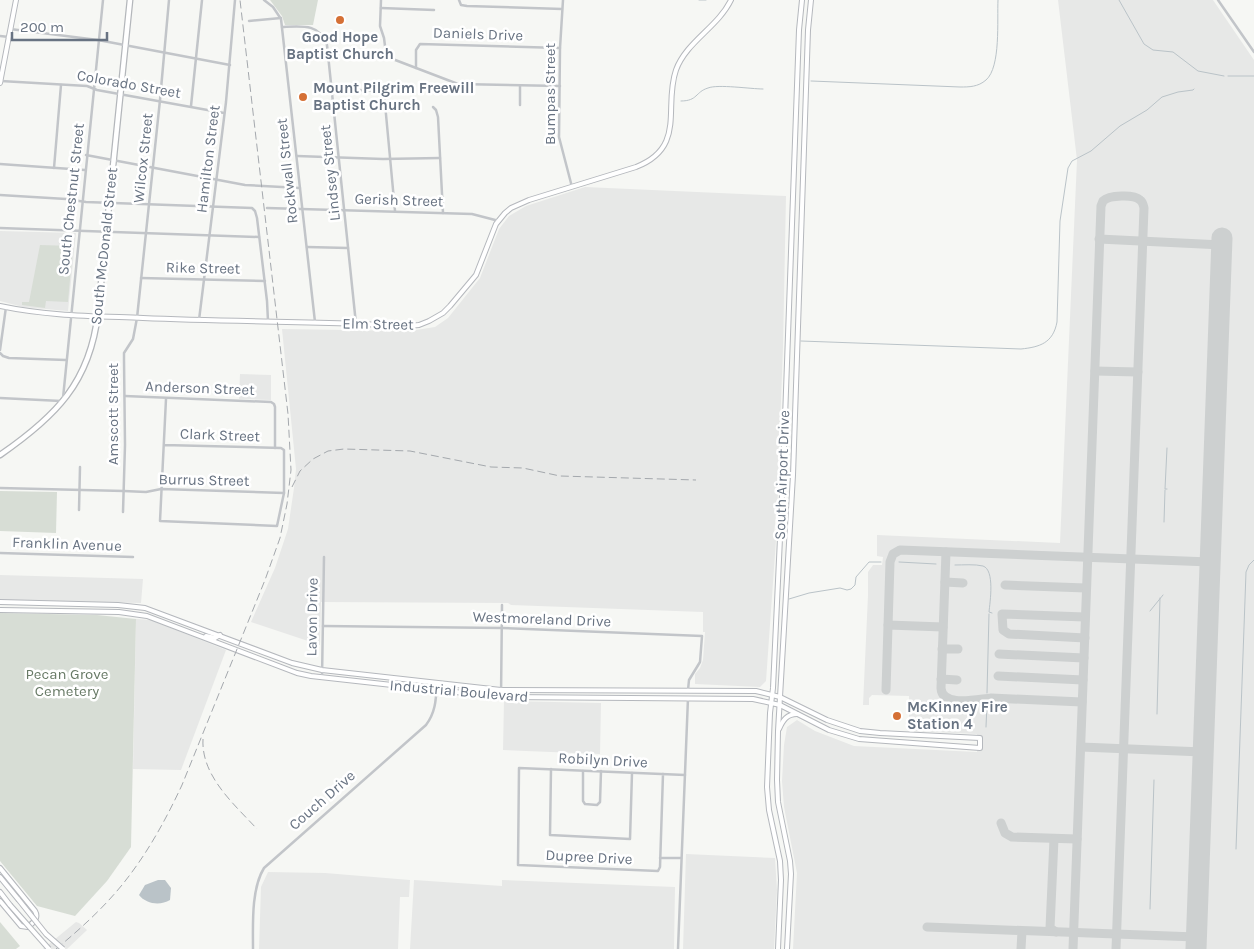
<svg xmlns="http://www.w3.org/2000/svg" width="1254" height="949" font-family="Karla,sans-serif">
  <style>
    .built { fill: #e7e8e7 }
    .green { fill: #d7ddd5 }
    .water { fill: #bac3c8 }
    .lines { fill: none; stroke-linecap: round; stroke-linejoin: round }
    .stream { stroke: #bac3c8; stroke-width: 1 }
    .taxiway { stroke: #cdd0d0; stroke-width: 9 }
    .runway { stroke: #cdd0d0; stroke-width: 21 }
    .secondary-casing { stroke: #b5b8bd; stroke-width: 6 }
    .primary-casing { stroke: #b4b7bb; stroke-width: 7 }
    .street { stroke: #c2c5c9; stroke-width: 2.5 }
    .secondary { stroke: #fff; stroke-width: 4 }
    .primary { stroke: #fff; stroke-width: 4.5 }
    .rail { stroke: #a4a8ad; stroke-width: 1; stroke-dasharray: 8 4; stroke-linecap: butt }
    .secondary-bridge-casing { stroke: #b5b8bd; stroke-width: 6; stroke-linecap: butt }
    .secondary-bridge { stroke: #fff; stroke-width: 4 }
    .poi-dot { fill: #d57035; stroke: #fff; stroke-width: 2 }
    .labels { text-anchor: middle; dominant-baseline: central; stroke-width: 5; stroke-linejoin: round; paint-order: stroke }
    .street-label { font-size: 15px; fill: #687382; stroke: #fff }
    .poi-label { font-size: 15px; font-weight: bold; fill: #687382; stroke: #fff; text-anchor: start }
    .park-label { font-size: 15px; fill: #687a66; stroke: #fff }
  </style>
  <rect width="100%" height="100%" fill="#f6f7f4"/>
  <g class="built">
    <path d="M1058 0H1213L1254 60V949H793L797 873 784 807 782 781 784 745 787 727 797 720 815 731 854 746 977 752V734L909 731V696L872 695 869 698V705H863L868 595V572L873 565H882L883 557 877 556V535L1060 543 1077 160Z"/>
    <path d="M585 187 786 196 783 347 778 481 779 484 774 534 776 540 766 681 760 687 695 684V674L700 668 703 660 705 632H703V612L511 605 508 603 321 602 320 645 251 622 275 568 288 529 294 488 296 469 282 329 410 331 435 327 448 318 480 278 499 229 509 216 526 206Z"/>
    <path d="M0 231 76 233 68 311 23 307 0 301Z"/>
    <path d="M240 374 271 375V400L239 399Z"/>
    <path d="M0 575 143 579 141 603 0 600Z"/>
    <path d="M136 619 151 620 226 650 181 770 133 769Z"/>
    <path d="M504 701 601 703 600 754 503 750Z"/>
    <path d="M686 854 775 858 777 890 774 949H683Z"/>
    <path d="M268 872 325 873 410 880 409 897H400L398 949H259L261 887Z"/>
    <path d="M414 880 502 886V880L675 887 674 949H410Z"/>
    <path d="M76 922 79 923 87 930 67 949H43Z"/>
  </g>
  <g class="green">
    <path d="M270 0H318L313 25H285L282 16Z"/>
    <path d="M40 245 73 246 68 302 46 301 45 308 22 305V302H29Z"/>
    <path d="M0 491 57 492 56 533 0 531Z"/>
    <path d="M0 613 97 615 136 619 131 847 107 881 75 916 37 906 0 861Z"/>
    <path d="M0 922 20 946 16 949H0Z"/>
  </g>
  <path class="water" d="M158 880H165L171 888 170 900C160 906 146 904 139 895L145 885Z"/>
  <g class="lines">
    <g class="stream">
      <path d="M699 0H706"/>
      <path d="M1119 0 1144 44 1153 50 1173 52 1198 71 1224 76"/>
      <path d="M1228 76H1254"/>
      <path d="M811 81 960 87C969 87 978 87 986 80 1001 67 997 20 998 0"/>
      <path d="M681 101C698 101 695 92 708 88 718 84 751 89 763 89"/>
      <path d="M801 341 1021 349C1040 347 1053 343 1057 322L1060 221 1068 168 1072 161 1091 151 1120 126 1147 110 1162 97 1178 92 1193 90 1194 89"/>
      <path d="M1167 448 1165 489H1167"/>
      <path d="M1164 522 1165 490"/>
      <path d="M899 562 936 564"/>
      <path d="M955 565C963 565 975 564 983 566 995 570 990 602 989 612L992 613"/>
      <path d="M789 599 809 593 840 588 847 590 851 589 855 585 856 577 869 562H881"/>
      <path d="M1150 611 1163 595"/>
      <path d="M987 693 989 614"/>
      <path d="M1157 714 1160 598"/>
      <path d="M986 727 987 704"/>
      <path d="M1236 849 1246 572 1249 565 1254 560"/>
      <path d="M1150 909 1154 780"/>
    </g>
    <g class="taxiway">
      <path d="M1099 239 1222 245"/>
      <path d="M1095 371 1138 372"/>
      <path d="M946 552 941 688C942 708 978 699 991 698L1082 702"/>
      <path d="M945 582 963 583"/>
      <path d="M1005 585 1086 588"/>
      <path d="M888 625 943 627"/>
      <path d="M1085 638 1009 634 1003 630 1002 614 1085 617"/>
      <path d="M942 649H958"/>
      <path d="M999 654 1084 658"/>
      <path d="M998 676 1083 680"/>
      <path d="M941 679 957 680"/>
      <path d="M886 690 890 562 893 554 900 550 1210 562"/>
      <path d="M1081 747 1203 752"/>
      <path d="M1001 823 1005 833 1012 837 1077 839"/>
      <path d="M1054 839 1050 928 1056 932"/>
      <path d="M927 927 1196 937"/>
      <path d="M1021 949 1022 931"/>
      <path d="M1073 949 1101 206 1103 201C1109 195 1134 194 1140 200 1143 202 1143 204 1144 208L1116 949"/>
    </g>
    <path class="runway" d="M1196 949 1222 238"/>
    <defs>
      <g id="secondary">
        <path d="M0 83 16 0"/>
        <path d="M0 306C47 316 95 316 143 318 231 322 320 321 408 326L419 325 429 321 443 313 450 306 476 275 496 224 505 213 511 208 529 200 636 167C687 147 663 107 676 70 686 42 718 27 731 0"/>
        <path d="M0 602 118 605 145 608 292 663 322 670 501 690 756 691 780 697 827 720 860 731 880 733 980 738V748L859 739 829 730 780 705 753 699 500 697 311 676 297 673 147 616 119 612 0 610"/>
        <path d="M206 636 215 638 220 635"/>
        <path d="M779 729C783 720 787 714 797 714"/>
        <path d="M0 868 35 911C39 918 34 922 28 927L21 926 0 901"/>
        <path d="M0 877 18 899"/>
        <path d="M0 892 10 905"/>
        <path d="M778 949 781 880 780 861 769 810 767 787 770 713 773 688 783 474 799 30 802 0"/>
        <path d="M787 949 791 874 790 861 778 802 777 780 778 731 793 475 808 30 811 0"/>
      </g>
      <path id="primary" d="M0 455C55 417 90 383 98 313L130 0"/>
    </defs>
    <use href="#secondary" class="secondary-casing"/>
    <use href="#primary" class="primary-casing"/>
    <g class="street">
      <path d="M264 0 273 7 281 19 315 322"/>
      <path d="M381 0 380 26 384 38 386 54 390 58 458 84 560 86"/>
      <path d="M459 0 461 5 467 6 562 9"/>
      <path d="M563 0 560 48 559 137 572 187"/>
      <path d="M1218 0 1254 52"/>
      <path d="M381 8 434 10"/>
      <path d="M249 21 281 18"/>
      <path d="M282 27C301 26 320 23 327 45L356 324"/>
      <path d="M10 29 98 40 230 65"/>
      <path d="M0 36 9 37"/>
      <path d="M416 68V50L420 44 560 48"/>
      <path d="M1 81 87 86 97 90 224 113"/>
      <path d="M333 89 380 91 384 93 395 211"/>
      <path d="M520 105V86"/>
      <path d="M191 106 202 0"/>
      <path d="M433 107 436 110 438 117 443 213"/>
      <path d="M86 155 245 185 300 188"/>
      <path d="M297 156 383 159 440 158"/>
      <path d="M0 164 85 170"/>
      <path d="M54 168 61 85"/>
      <path d="M0 195 66 199 86 202 252 208 255 211 257 218 267 301 268 321"/>
      <path d="M267 208 472 214 499 221"/>
      <path d="M0 228 259 237"/>
      <path d="M307 247 348 248"/>
      <path d="M141 278 265 281"/>
      <path d="M199 320 226 102 235 0"/>
      <path d="M0 350 6 307"/>
      <path d="M0 353 3 356 9 358 66 360"/>
      <path d="M125 396 271 402 274 404 275 407V448"/>
      <path d="M0 398 61 401"/>
      <path d="M63 398 103 0"/>
      <path d="M164 445 281 448 284 450V493L277 526 160 521 166 399"/>
      <path d="M0 488 124 491 146 492 161 489 284 493"/>
      <path d="M79 510 80 467"/>
      <path d="M123 512 125 445 124 360V353L133 339 137 318 160 100 169 0"/>
      <path d="M0 553 133 557"/>
      <path d="M323 626 502 628 702 636 700 662 689 680 688 690"/>
      <path d="M322 678 324 557"/>
      <path d="M501 697 502 605"/>
      <path d="M551 769 550 835 630 839 632 773"/>
      <path d="M583 771V801L585 804 597 805 600 802 601 771"/>
      <path d="M663 774 660 867 658 871 518 865 519 768 685 775"/>
      <path d="M660 858H681"/>
      <path d="M253 949C253 925 251 889 264 868L426 725C436 712 436 698 437 683"/>
      <path d="M678 949 688 698"/>
    </g>
    <use href="#secondary" class="secondary"/>
    <use href="#primary" class="primary"/>
    <g class="rail">
      <path d="M292 487 300 471 313 459 328 451 344 449 410 451 491 467 523 468 560 476 696 480"/>
      <path d="M203 739C201 776 234 804 257 829"/>
      <path d="M56 949C84 926 111 901 132 872 152 845 168 815 182 785L265 580 280 538 287 504 291 470 288 414 240 0"/>
    </g>
    <defs>
      <g id="secondary-bridge">
        <path d="M18 899 46 934 63 949"/>
        <path d="M10 905 49 949"/>
      </g>
    </defs>
    <use href="#secondary-bridge" class="secondary-bridge-casing"/>
    <use href="#secondary-bridge" class="secondary-bridge"/>
  </g>
  <g class="poi-dot">
    <circle cx="340" cy="20" r="5"/>
    <circle cx="303" cy="97" r="5"/>
    <circle cx="897" cy="716" r="5"/>
  </g>
  <g class="labels">
    <g class="street-label">
      <text transform="translate(478 34) rotate(2)">Daniels Drive</text>
      <text transform="translate(129 84) rotate(10)">Colorado Street</text>
      <text transform="translate(550 94) rotate(-90)">Bumpas Street</text>
      <text transform="translate(143 158) rotate(-84)">Wilcox Street</text>
      <text transform="translate(208 159) rotate(-83)">Hamilton Street</text>
      <text transform="translate(287 171) rotate(-96)">Rockwall Street</text>
      <text transform="translate(330 173) rotate(-96)">Lindsey Street</text>
      <text transform="translate(71 199) rotate(-84)">South Chestnut Street</text>
      <text transform="translate(399 200) rotate(2)">Gerish Street</text>
      <text transform="translate(104 246) rotate(-84)">South McDonald Street</text>
      <text transform="translate(203 268) rotate(1)">Rike Street</text>
      <text transform="translate(378 324) rotate(1)">Elm Street</text>
      <text transform="translate(200 388) rotate(2)">Anderson Street</text>
      <text transform="translate(113 414) rotate(-90)">Amscott Street</text>
      <text transform="translate(220 435) rotate(2)">Clark Street</text>
      <text transform="translate(782 475) rotate(-88)">South Airport Drive</text>
      <text transform="translate(204 480) rotate(1)">Burrus Street</text>
      <text transform="translate(67 544) rotate(2)">Franklin Avenue</text>
      <text transform="translate(312 617) rotate(-89)">Lavon Drive</text>
      <text transform="translate(542 619) rotate(2)">Westmoreland Drive</text>
      <text transform="translate(459 691) rotate(5)">Industrial Boulevard</text>
      <text transform="translate(603 760) rotate(3)">Robilyn Drive</text>
      <text transform="translate(322 800) rotate(-41)">Couch Drive</text>
      <text transform="translate(589 857) rotate(3)">Dupree Drive</text>
    </g>
    <g class="poi-label">
      <text x="340" y="37" text-anchor="middle">Good Hope<tspan x="340" dy="17">Baptist Church</tspan></text>
      <text x="313" y="88">Mount Pilgrim Freewill<tspan x="313" dy="17">Baptist Church</tspan></text>
      <text x="907" y="707">McKinney Fire<tspan x="907" dy="17">Station 4</tspan></text>
    </g>
    <g class="park-label">
      <text x="67" y="674">Pecan Grove<tspan x="67" dy="17">Cemetery</tspan></text>
    </g>
  </g>
  <path d="M12 32v8h95v-8" fill="none" stroke="#687382" stroke-width="2.5"/>
  <text x="20" y="32" font-size="15" fill="#687382" stroke="#ffffff" stroke-width="4" paint-order="stroke">200 m</text>
</svg>
